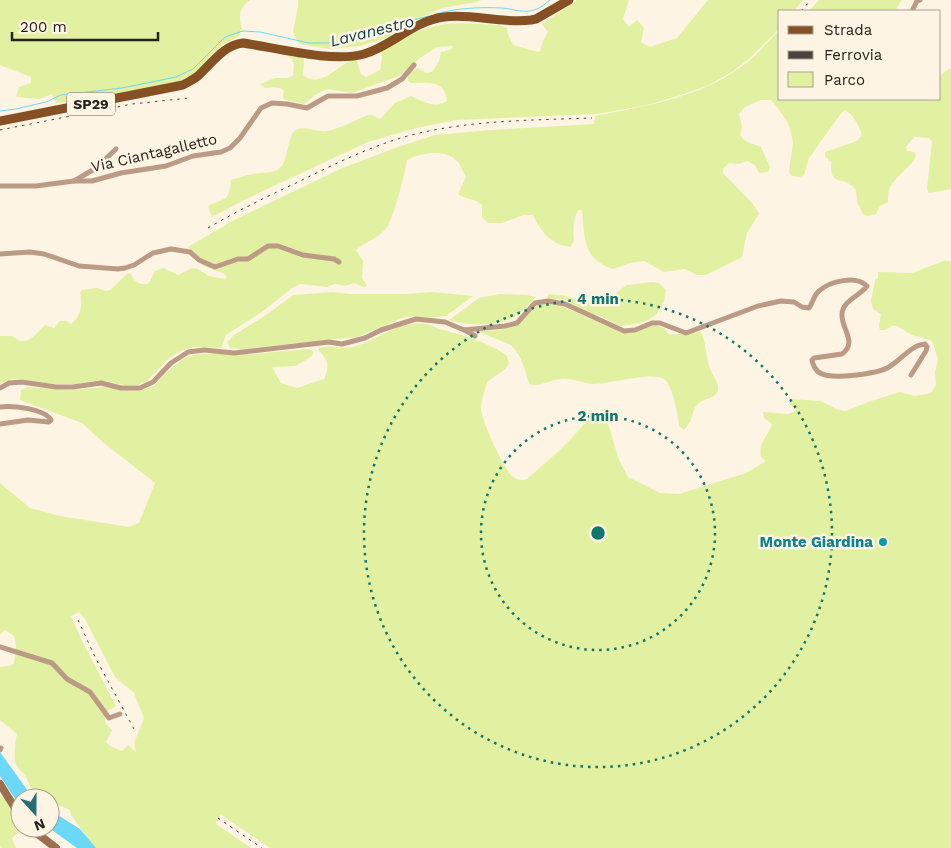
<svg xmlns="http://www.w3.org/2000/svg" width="951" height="848" font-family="'Work Sans',sans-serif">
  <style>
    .green { fill: #e2f0a1; fill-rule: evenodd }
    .water { fill: #6ad8f6 }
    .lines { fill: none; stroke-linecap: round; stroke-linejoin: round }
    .stream { stroke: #6ad8f6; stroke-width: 1 }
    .minor { stroke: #bb9b85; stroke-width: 5 }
    .secondary { stroke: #9c6f4f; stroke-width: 8 }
    .primary { stroke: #855024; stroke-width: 9 }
    .rail { stroke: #49433b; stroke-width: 1; stroke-dasharray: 2.5 5; stroke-linecap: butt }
    .ring { fill: none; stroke: #0f766e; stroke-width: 2.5; stroke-dasharray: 2.5 5 }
    .culture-dot { fill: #0f9aa8; stroke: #fef4e3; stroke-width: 2 }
    .labels { text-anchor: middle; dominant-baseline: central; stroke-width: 5; stroke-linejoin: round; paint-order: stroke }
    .shield { fill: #fef4e3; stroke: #676056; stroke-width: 1 }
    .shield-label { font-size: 14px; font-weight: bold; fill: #26211a }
    .street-label { font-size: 15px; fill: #26211a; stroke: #fef4e3 }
    .culture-label { font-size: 15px; font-weight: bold; fill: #0d838f; stroke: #fef4e3; text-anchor: end }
    .water-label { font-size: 16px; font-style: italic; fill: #053a46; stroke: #fef4e3 }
    .centre { fill: #0f766e; stroke: #fef4e3; stroke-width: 2.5 }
    .ring-label { font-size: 15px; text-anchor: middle; font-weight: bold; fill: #0f766e; stroke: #fef4e3; stroke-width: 5; stroke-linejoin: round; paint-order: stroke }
  </style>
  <rect width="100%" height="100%" fill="#fef4e3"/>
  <g class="green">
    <path d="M0 0H250C239 8 238 17 242 29L238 37 222 45 191 77 180 82 129 94 56 103 52 94 39 99 16 97 19 87 31 83V77L0 65Z"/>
    <path d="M298 0H481L477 2 442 8 422 17 390 37 360 46 329 49 299 44 293 32 298 6Z"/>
    <path d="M577 0H629L623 19 629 27 637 20 644 28 641 42 650 47 677 38 708 0H803L794 11H780V28L751 57 732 72 707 86 681 95 648 105 597 114 456 120 416 128 368 142 244 200 212 217 208 206C225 198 230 201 231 180 238 178 246 175 253 174 261 172 274 174 280 168 289 160 287 134 296 130 306 125 317 133 327 131 339 129 356 120 368 115H372L380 119 395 103 411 96C422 101 435 109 447 101 445 79 427 83 411 83L408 81V74L418 68 426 73 432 72 439 61 441 52 452 49 453 46 437 47 420 58 399 76 352 93 327 89 315 95 304 104 285 100 283 97 284 91C279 86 271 87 265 88L260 84 275 78H288L293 76 294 66 293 60 282 52 301 53 304 59 303 75C322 90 339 63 356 58L361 74 366 77 380 70 382 58 381 52C397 38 426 26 448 24 464 22 482 24 498 25L507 28 508 34 513 45 538 52 540 51 543 41 548 32 542 24Z"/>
    <path d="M819 0H902L895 11H809Z"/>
    <path d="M780 29V99H940C940 84 935 75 951 68V189L929 193 927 189 932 142 929 138 914 137 906 147 907 151 914 152 916 155C914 166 893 177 889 190 888 193 888 198 888 202L880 206 876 214 867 216 863 214 857 202 856 190C842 173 830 189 831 162L825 156V152L857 141 862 135C859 126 854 115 845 110L842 112 809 158 804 175 800 177 792 176 789 172 793 142 790 129 787 121 774 103 770 100H761L745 107 739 114 742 126 740 135 745 141 761 147 770 167 768 172 759 173 755 165 747 161 738 164 729 163 723 169V173L753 204 759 214 747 233 742 257 706 275H697L685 269 664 272 644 261 630 263 613 269C582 259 585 238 582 210H578C573 220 573 230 574 241L570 247C550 244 541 232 533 215H524L502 223H488L482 217V205C476 198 465 200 458 194L466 177C463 172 461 166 458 162 446 148 421 153 407 160 405 173 393 222 385 230 376 239 365 242 356 250L363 261 362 278 367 286 364 287 354 283 345 286 335 284 327 287 300 284 292 288 262 312 226 335 221 348 193 347 181 351 169 358 146 382 137 385H124L105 381H94L77 384H52L22 379H11L0 384V336H12L20 341H26L32 338 45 325 54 328 60 321H66L71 324C81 316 83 304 80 292L82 290 97 288 106 291 110 290 128 273 131 274C133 281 142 287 149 283L155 271 164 268 178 275 192 268 198 269 209 276 225 279 227 277 225 274 203 266 201 264V259L188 247 234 220 340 169 398 147 435 135 491 130 594 124 595 116C650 105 706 97 750 60 761 51 770 39 780 29Z"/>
    <path d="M946 260 951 262V848H270L220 814 216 824 251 848H95L71 815 70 810C63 806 56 806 50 802V798C33 798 32 790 26 777 23 772 16 768 15 761 14 752 15 743 17 734L0 720V667L9 666 14 664 16 645 14 636 5 630 0 635V483L30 508 60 516 129 527 139 523 155 483 104 443 82 423 20 400 21 390 28 387 71 390 104 387 140 391 154 386 169 370 184 358 198 354H253L308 349 313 351 312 356 296 366 272 367 281 383 297 388 324 379C330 366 328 359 318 350L319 348C330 345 341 349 353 347 370 342 385 332 402 326 409 324 418 323 425 324 430 324 435 327 440 329 459 334 491 343 507 356L509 364 505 369 487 382C485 390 481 400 481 409 482 422 503 467 512 476 517 480 522 481 527 479 551 458 575 438 594 411L602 413 607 420 619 460 628 477 660 493 679 494 746 473 766 461 761 457C758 440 768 438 772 424L764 418 763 412 788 414 794 412 795 409 789 403 790 399 821 401 838 410 846 411 871 401 896 393 900 392 915 396 931 393 936 385 935 372 938 360 933 343 930 340 912 335 897 326H892L885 330H880L879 326 881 314 873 309 871 301 875 280 878 278V272L912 273ZM79 612 85 619 115 677 134 693 144 718 134 743 136 752 128 745 122 751 110 746 106 742 112 730 105 723 106 712 116 706 84 645 71 616Z"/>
    <path d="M653 282 659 283 666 290 664 302 656 315 648 320 636 324 620 326 600 316 585 312 564 299H549L547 297 549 294 566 296 576 300H594L614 294 627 285Z"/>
    <path d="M333 292 350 294H405L432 292 473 296 446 316 430 318 413 316 402 318 357 337 242 349 230 348 227 342 234 335 269 313 293 295Z"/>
    <path d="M500 294 526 295 536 297C529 304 521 314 512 318 497 326 464 326 449 320L479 298Z"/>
    <path d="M546 303 559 305 623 333H632L654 325 664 328 670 335C680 333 689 335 700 331 707 342 705 356 710 369 712 375 720 383 718 391 715 399 705 398 699 403 693 408 693 414 691 420 689 424 686 427 684 430L679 426C678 416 673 386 664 379 652 371 609 384 592 384 582 383 572 378 562 379 550 379 540 388 529 384 525 370 522 356 511 345L477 331C490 331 506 331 517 324 529 317 529 305 546 303Z"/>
    <path d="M1 796 5 797 17 818 21 828 19 832 12 838 16 848H1L0 846V797Z"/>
  </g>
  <g class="water">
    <path d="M0 752 33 798H20V806L0 776Z"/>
    <path d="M50 810 80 829 96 848H77L49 828H50Z"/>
  </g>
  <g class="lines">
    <g class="stream">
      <path d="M435 14C458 8 479 7 502 8 514 9 525 14 537 9 542 7 546 3 550 0"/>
      <path d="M0 111 16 109 46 102 61 95 122 88 176 77 193 69 225 37 243 31 260 32 309 43H332L368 34 393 25 429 16"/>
    </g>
    <g class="minor">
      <path d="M912 11 917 1 920 0"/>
      <path d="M74 181 96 168 116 149"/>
      <path d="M0 186H36L74 181H92L121 173 166 166 193 156 221 152 230 148 240 138 261 108 272 103 287 104 307 108 328 96H357L387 88 402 79 414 65"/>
      <path d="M0 254 30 252 44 254 79 266 118 269 125 268 134 265 153 253 171 249 190 252 199 260 215 267 238 259H248L268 246H278L303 255 334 259 339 262"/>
      <path d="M465 330 475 336"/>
      <path d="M0 388 9 383 22 382 56 387H73L101 383 121 388H140L153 382 171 363 188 352 204 350 234 353 329 342 342 344 365 338 381 330 416 319 445 322 464 330 505 326 517 323 535 303 548 301 565 304 624 331 635 330 652 323H660L686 333 758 306 781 301 794 302 802 307 809 308C813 303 813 296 819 291 830 281 856 275 867 286 860 296 843 300 842 314 841 329 858 342 842 354L814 358 812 360C813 366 815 370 820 373 832 380 877 374 889 367 900 361 911 345 925 344L927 347 926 351 911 375"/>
      <path d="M0 407C12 405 45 409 51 420L49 422 28 420 0 424"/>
      <path d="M0 647 52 663 67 679 90 692 109 718 120 714"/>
      <path d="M0 750 1 748"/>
    </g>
    <g class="secondary">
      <path d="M0 784 20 816"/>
      <path d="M30 828 56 848"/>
    </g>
    <path class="primary" d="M0 121 183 85C188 82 195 79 199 75 213 62 224 45 243 43 277 48 333 63 364 54 392 46 413 21 444 17 472 13 502 24 531 20L536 19 569 0"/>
    <g class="rail">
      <path d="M801 11 811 0"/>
      <path d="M0 130 132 104 189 98"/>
      <path d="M208 228C237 211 266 197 296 183 339 162 382 140 429 131 483 120 538 120 592 118"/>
      <path d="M78 620 96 659 134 729"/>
      <path d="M218 818 262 848"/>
    </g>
  </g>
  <g class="ring">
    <circle cx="598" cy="533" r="117"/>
    <circle cx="598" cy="533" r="234"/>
  </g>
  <circle class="culture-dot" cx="883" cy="542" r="5"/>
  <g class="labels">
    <rect class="shield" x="67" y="92.5" width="48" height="23" rx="4"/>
    <g class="shield-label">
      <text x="91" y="104">SP29</text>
    </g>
    <g class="street-label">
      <text transform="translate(154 153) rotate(-13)">Via Ciantagalletto</text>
    </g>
    <g class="culture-label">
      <text x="873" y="542">Monte Giardina</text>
    </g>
    <g class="water-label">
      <text transform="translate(372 31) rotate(-14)">Lavanestro</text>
    </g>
  </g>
  <circle cx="598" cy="533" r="8" class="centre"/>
  <g class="ring-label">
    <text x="598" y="304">4 min</text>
    <text x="598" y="421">2 min</text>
  </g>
  <rect x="778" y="10" width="162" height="90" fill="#fef4e3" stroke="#a8a093"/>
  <rect x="788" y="26" width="25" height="8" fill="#855024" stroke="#a8a093"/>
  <text x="824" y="35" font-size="15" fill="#26211a">Strada</text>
  <rect x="788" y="51" width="25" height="8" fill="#49433b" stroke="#a8a093"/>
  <text x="824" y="60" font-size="15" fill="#26211a">Ferrovia</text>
  <rect x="788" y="72" width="25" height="15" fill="#e2f0a1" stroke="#a8a093"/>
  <text x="824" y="85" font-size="15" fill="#26211a">Parco</text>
  <g transform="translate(35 813) rotate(159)"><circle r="24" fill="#fef4e3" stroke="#a8a093"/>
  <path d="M0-4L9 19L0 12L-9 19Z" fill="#256e78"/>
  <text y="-8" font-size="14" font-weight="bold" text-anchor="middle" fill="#26211a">N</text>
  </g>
  <path d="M12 32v8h146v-8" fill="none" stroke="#26211a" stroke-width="2.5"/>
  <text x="20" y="32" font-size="15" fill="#26211a" stroke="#fef4e3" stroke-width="4" paint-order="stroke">200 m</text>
</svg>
